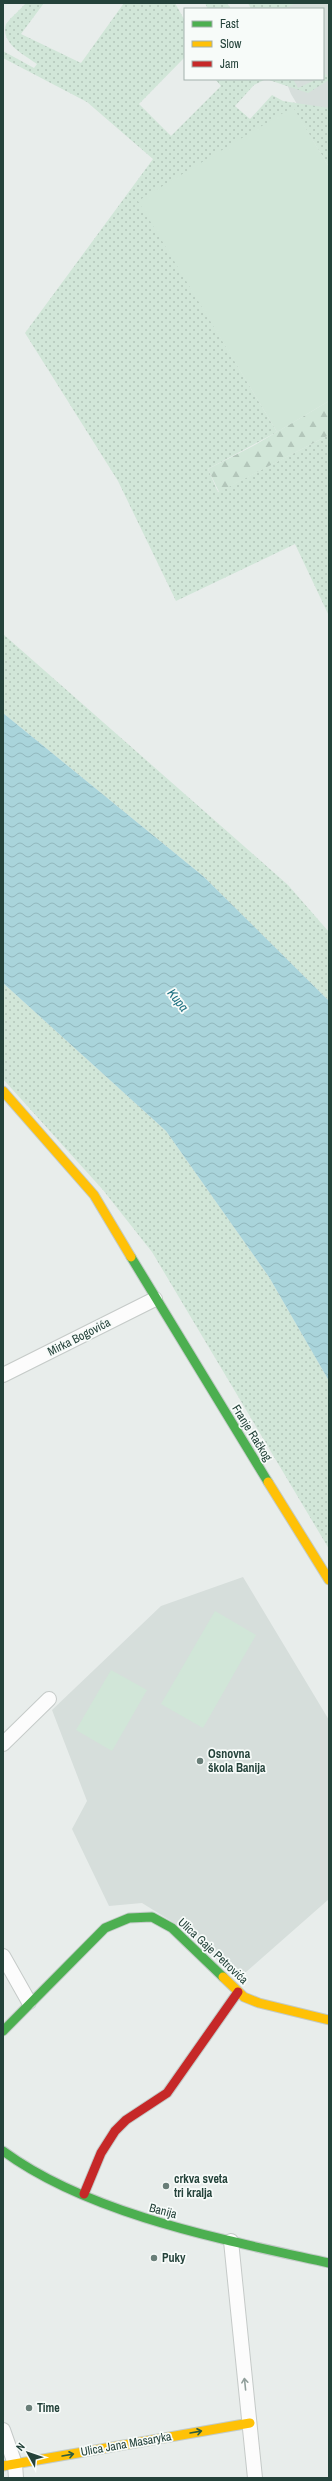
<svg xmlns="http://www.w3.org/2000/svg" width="332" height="2481" font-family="'Archivo Narrow',sans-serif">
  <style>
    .built { fill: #d6dedb }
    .grass { fill: url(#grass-dots) }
    .forest { fill: url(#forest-firs) }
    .garden { fill: #d1e6d8 }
    .water { fill: url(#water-waves) }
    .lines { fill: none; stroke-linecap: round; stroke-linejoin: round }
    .street-casing { stroke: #c5cac8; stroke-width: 16 }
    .fast-casing { stroke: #c3cbc8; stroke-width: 11 }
    .slow-casing { stroke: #c3cbc8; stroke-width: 11 }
    .jam-casing { stroke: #c3cbc8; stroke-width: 11 }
    .street { stroke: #fcfcfc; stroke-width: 14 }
    .fast { stroke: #4caf50; stroke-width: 9 }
    .slow { stroke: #ffc107; stroke-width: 9 }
    .jam { stroke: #c62828; stroke-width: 9 }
    .oneway { stroke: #909f9b }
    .oneway2 { stroke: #2e5d40 }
    .poi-dot { fill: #697e78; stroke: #f7fbf9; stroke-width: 1.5 }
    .labels { text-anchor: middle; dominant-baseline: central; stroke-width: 3.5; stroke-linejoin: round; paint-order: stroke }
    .street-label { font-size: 12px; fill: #24423a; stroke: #f7fbf9 }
    .poi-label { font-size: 12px; font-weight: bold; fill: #24423a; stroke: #f7fbf9; text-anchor: start }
    .water-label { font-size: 13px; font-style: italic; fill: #1c6f80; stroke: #f7fbf9 }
  </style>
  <defs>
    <pattern id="grass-dots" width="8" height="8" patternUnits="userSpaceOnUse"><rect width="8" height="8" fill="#d1e6d8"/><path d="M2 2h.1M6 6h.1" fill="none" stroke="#b3c6ba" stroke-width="1.8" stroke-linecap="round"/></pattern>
    <pattern id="forest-firs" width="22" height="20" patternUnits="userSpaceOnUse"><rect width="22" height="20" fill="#d1e6d8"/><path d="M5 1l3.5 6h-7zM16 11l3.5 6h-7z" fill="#b3c6ba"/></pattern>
    <pattern id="water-waves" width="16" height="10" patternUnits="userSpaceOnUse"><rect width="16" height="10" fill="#a9d4db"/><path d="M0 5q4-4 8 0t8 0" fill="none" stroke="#91b7bd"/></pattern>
  </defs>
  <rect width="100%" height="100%" fill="#e8edeb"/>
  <g class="built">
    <path d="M254 3H329V157L291 94 285 79H323V9H256Z"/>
    <path d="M243 1577 329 1720V1899L238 1979 184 1929 142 1903 109 1906 72 1829 87 1801 52 1710 161 1606Z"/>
  </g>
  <g class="grass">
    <path d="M26 3H44L21 34 81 63 124 3H175L185 21V57L139 104 171 136 221 86 215 79H266L254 85 235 106 250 119 272 95 283 101 329 108V167L293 108 139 201 277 432 208 469 218 492 329 435V616L295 544 176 601 118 481 25 333 153 159 87 102 3 58V51L34 68 37 64C25 55 0 44 6 24 12 16 20 10 26 3Z"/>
    <path d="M205 3H227L231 9H208Z"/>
    <path d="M248 3H296L284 9H251Z"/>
    <path d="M326 74 329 80 308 93 266 79H293L298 88 317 79H323V76Z"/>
    <path d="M3 634 288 885 329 932V1001L203 876 3 713Z"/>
    <path d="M3 983 166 1131 269 1277 329 1381V1549L152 1252 103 1190 3 1079Z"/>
  </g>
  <path class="forest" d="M329 401V435L219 492 208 469 253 446Z"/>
  <g class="garden">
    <path d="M293 107 329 167V401L277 432 138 201Z"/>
    <path d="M215 1611 256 1635 203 1728 161 1704Z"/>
    <path d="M111 1670 147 1690 112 1751 76 1730Z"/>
  </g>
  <path class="water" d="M3 713 203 876 329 1001V1381L269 1277 166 1131 3 983Z"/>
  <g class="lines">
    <defs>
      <g id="street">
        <path d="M3 1375 155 1299"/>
        <path d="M3 1744 49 1699"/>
        <path d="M3 1956 29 2002"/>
        <path d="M231 2241 255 2478"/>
        <path d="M3 2430 15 2464 16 2478"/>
      </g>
      <g id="fast">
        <path d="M131 1257 268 1482"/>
        <path d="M3 2031 105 1928 129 1918 152 1917 172 1928 223 1977"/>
        <path d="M3 2151C90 2215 225 2240 329 2263"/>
      </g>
      <g id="slow">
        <path d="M3 1091 94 1195 131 1257"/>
        <path d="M268 1482 329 1580"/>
        <path d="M223 1977 244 1997 259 2003 329 2020"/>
        <path d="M3 2466 250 2423"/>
      </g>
      <path id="jam" d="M84 2194 101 2153 115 2131 126 2120 167 2093 238 1992"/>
    </defs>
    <use href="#street" class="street-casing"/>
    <use href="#fast" class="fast-casing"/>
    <use href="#slow" class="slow-casing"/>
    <use href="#jam" class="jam-casing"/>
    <use href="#street" class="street"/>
    <use href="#fast" class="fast"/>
    <use href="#slow" class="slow"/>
    <use href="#jam" class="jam"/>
  </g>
  <defs><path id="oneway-shaft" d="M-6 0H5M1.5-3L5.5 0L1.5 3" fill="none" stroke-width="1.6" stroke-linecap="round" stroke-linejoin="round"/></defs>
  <use class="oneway" href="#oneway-shaft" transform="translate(245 2384) rotate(-96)"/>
  <g class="oneway2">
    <use href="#oneway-shaft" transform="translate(196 2432) rotate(-10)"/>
    <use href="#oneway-shaft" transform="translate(68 2455) rotate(-10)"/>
  </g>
  <g class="poi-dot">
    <circle cx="200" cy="1761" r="4"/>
    <circle cx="166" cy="2186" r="4"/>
    <circle cx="154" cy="2258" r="4"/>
    <circle cx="29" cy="2408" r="4"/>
  </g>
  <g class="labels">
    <g class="street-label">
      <text transform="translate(79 1337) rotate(-27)">Mirka Bogovića</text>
      <text transform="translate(252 1433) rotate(58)">Franje Račkog</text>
      <text transform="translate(213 1951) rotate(43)">Ulica Gaje Petrovića</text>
      <text transform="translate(163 2211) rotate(15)">Banija</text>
      <text transform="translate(126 2444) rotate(-10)">Ulica Jana Masaryka</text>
    </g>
    <g class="poi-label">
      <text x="208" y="1754">Osnovna<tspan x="208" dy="14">škola Banija</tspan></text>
      <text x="174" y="2179">crkva sveta<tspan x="174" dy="14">tri kralja</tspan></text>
      <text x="162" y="2258">Puky</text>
      <text x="37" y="2408">Time</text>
    </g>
    <g class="water-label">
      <text transform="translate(178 1000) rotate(51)">Kupa</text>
    </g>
  </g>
  <rect width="332" height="2481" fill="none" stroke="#24423a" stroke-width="8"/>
  <rect x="184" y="8" width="140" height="72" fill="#f7fbf9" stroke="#a3b1ad"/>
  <rect x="192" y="21" width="20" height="6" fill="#4caf50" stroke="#a3b1ad"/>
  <text x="220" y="28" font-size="12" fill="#24423a">Fast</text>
  <rect x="192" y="41" width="20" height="6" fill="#ffc107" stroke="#a3b1ad"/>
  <text x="220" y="48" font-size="12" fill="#24423a">Slow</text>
  <rect x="192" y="61" width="20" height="6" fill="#c62828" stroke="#a3b1ad"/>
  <text x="220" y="68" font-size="12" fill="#24423a">Jam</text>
  <g transform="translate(28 2453) rotate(310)" stroke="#f7fbf9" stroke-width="3" paint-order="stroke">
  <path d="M0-3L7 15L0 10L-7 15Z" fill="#24423a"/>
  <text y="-6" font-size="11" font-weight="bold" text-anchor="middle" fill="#24423a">N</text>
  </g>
</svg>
